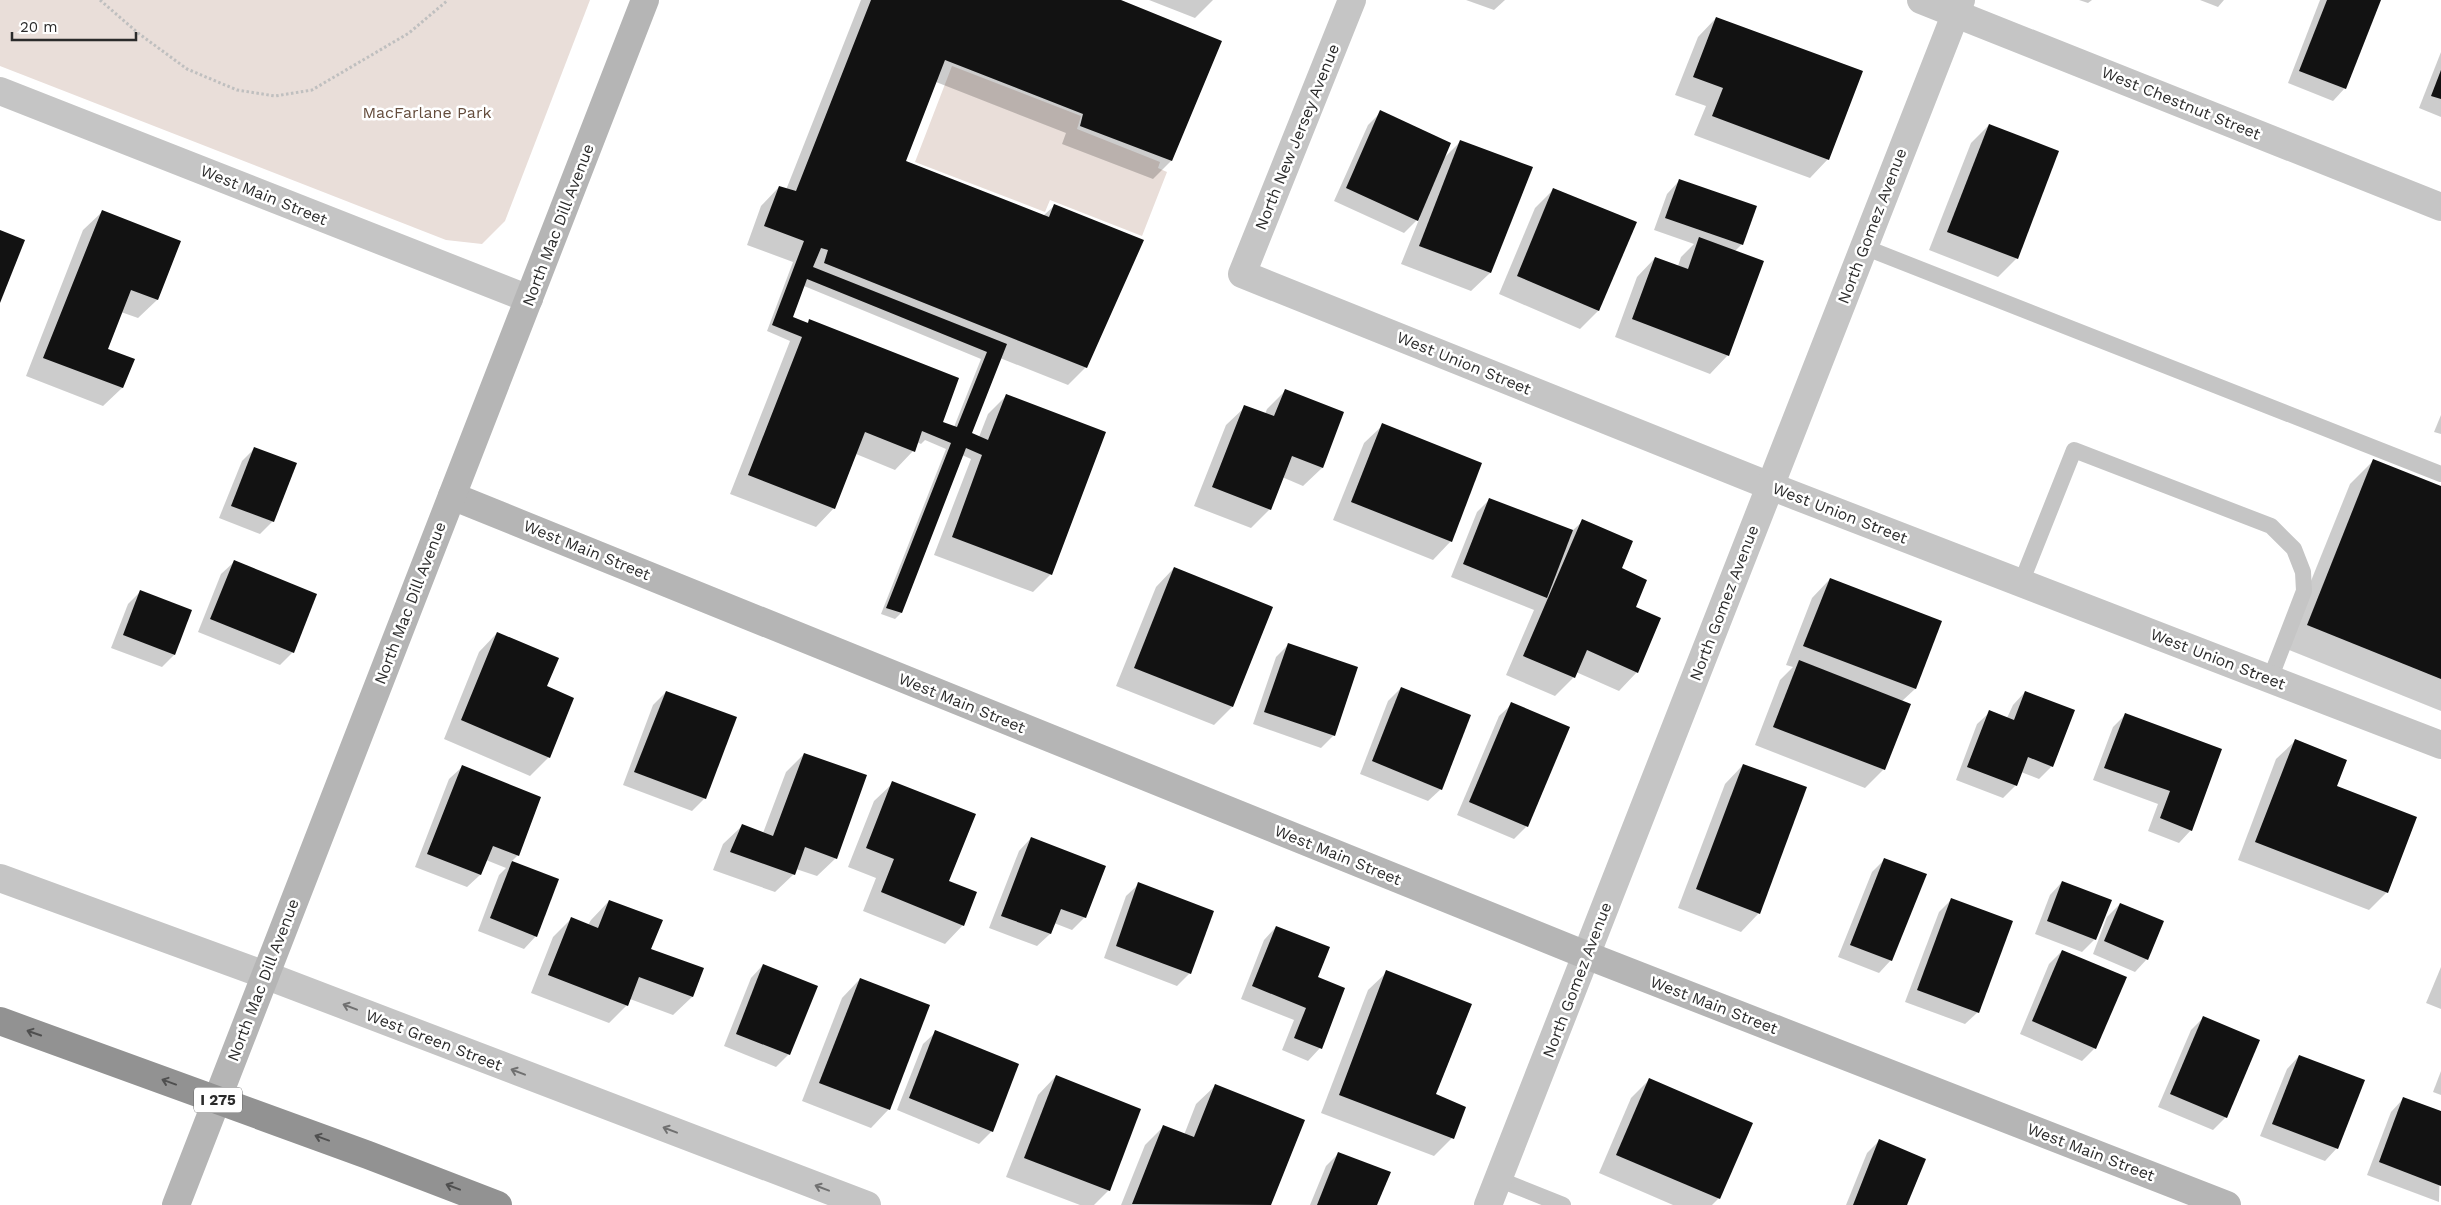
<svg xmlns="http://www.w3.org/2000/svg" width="2441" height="1205" font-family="'Work Sans',sans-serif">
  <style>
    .green { fill: #e9ded9 }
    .shadow { fill: #0003; fill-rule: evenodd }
    .building { fill: #121212; fill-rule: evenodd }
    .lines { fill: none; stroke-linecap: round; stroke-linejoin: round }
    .path { stroke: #bfbfbf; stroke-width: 3; stroke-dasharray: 2.5 2.5; stroke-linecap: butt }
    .lane { stroke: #c5c5c5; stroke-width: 16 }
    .street { stroke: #c5c5c5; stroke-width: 28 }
    .secondary { stroke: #b5b5b5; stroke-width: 28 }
    .highway { stroke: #929292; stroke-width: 28 }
    .oneway { stroke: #707070 }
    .oneway2 { stroke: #4f4f4f }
    .labels { text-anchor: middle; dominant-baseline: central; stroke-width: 5; stroke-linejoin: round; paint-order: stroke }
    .shield { fill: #fff; stroke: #6b6b6b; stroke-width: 1 }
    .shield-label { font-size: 15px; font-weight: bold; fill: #2b2b2b }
    .street-label { font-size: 16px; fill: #2b2b2b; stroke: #fff }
    .park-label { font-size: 16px; fill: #644c3c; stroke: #fff }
  </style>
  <rect width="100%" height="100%" fill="#fff"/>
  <g class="green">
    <path d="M0 0H590L505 221 482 244 446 240 0 66Z"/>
    <path d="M952 66 1081 116 1077 129 1160 162 1158 168 1167 172 1142 236 1050 200 1045 212 915 162Z"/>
  </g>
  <g class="shadow">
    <path d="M861 0H1118L1171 161 1153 179 1062 144 1066 133 936 82 905 161 1043 216 1055 205 1086 367 1068 385 1000 358 971 434 979 437 988 414 1006 396 1051 574 1033 592 934 555 971 459 962 455 901 613 895 619 881 614 946 449 925 440 921 444 917 442 913 451 895 470 856 454 834 508 816 527 730 494 790 341 767 331 793 262 747 245 761 206 779 187 786 190ZM804 286 981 359 954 427H939L809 321 806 324 792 318Z"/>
    <path d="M1149 0H1213L1195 18Z"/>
    <path d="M1466 0H1505L1494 10Z"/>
    <path d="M2079 0H2092L2088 3Z"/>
    <path d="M2200 0H2224L2218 7Z"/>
    <path d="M2320 0H2379L2345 88 2333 101 2288 83Z"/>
    <path d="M1716 18 1828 159 1810 178 1694 135 1706 106 1675 95 1698 37Z"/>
    <path d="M2441 52V117L2419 108Z"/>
    <path d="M1381 112 1443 159 1461 141 1531 168 1490 273 1471 291 1401 264 1420 217 1404 233 1334 201 1368 125Z"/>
    <path d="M1989 125 2017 258 1998 277 1929 250 1971 143Z"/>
    <path d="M1679 181 1742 244 1734 252 1728 355 1710 374 1615 337 1637 277 1655 258 1678 266 1681 257 1694 244 1654 230 1667 194Z"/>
    <path d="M1553 190 1598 311 1580 329 1499 294 1535 208Z"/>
    <path d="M102 212 180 242 157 300 138 318 121 312 106 349 133 360 122 388 103 406 26 376 83 230Z"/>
    <path d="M1285 391 1343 413 1322 468 1303 486 1282 477 1270 509 1251 528 1194 506 1226 425 1245 407 1265 414 1267 409Z"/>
    <path d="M2441 415V434L2434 432Z"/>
    <path d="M1383 425 1451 541 1433 560 1333 520 1364 443Z"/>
    <path d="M255 448 273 521 260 534 219 518 242 461Z"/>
    <path d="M2373 461 2441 488V711L2284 648 2350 484Z"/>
    <path d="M1490 499 1572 531 1583 521 1620 569 1634 608 1637 672 1619 691 1576 672 1574 677 1555 696 1506 675 1534 610 1451 577 1477 512Z"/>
    <path d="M234 562 293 652 280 665 198 632 221 574Z"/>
    <path d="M1174 568 1232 707 1214 725 1116 686 1156 587Z"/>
    <path d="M1830 579 1940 622 1915 689 1902 701 1884 769 1865 788 1755 745 1780 680 1793 667 1786 665 1812 598Z"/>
    <path d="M140 592 174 655 162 667 111 648 128 604Z"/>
    <path d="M497 633 546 687 549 757 530 776 444 739 479 652Z"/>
    <path d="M1288 645 1334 735 1321 748 1253 724 1276 657Z"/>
    <path d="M1401 688 1441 789 1428 801 1360 774 1388 701Z"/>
    <path d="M666 692 705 798 692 811 623 785 653 705Z"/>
    <path d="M2025 692 2052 766 2039 779 2021 772 2016 785 2003 798 1956 780 1977 724 1990 712 2007 718 2013 705Z"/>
    <path d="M1512 704 1527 826 1514 839 1457 815 1499 716Z"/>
    <path d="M2125 715 2221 750 2191 830 2179 843 2148 831 2158 804 2093 780 2113 727Z"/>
    <path d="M2295 741 2336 786 2387 892 2369 910 2238 860 2276 759Z"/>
    <path d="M804 754 836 858 817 876 796 869 794 874 775 892 713 870 723 844 742 826 763 833 786 772Z"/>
    <path d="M1743 765 1759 913 1741 932 1678 908 1725 784Z"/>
    <path d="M462 767 518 855 511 862 558 880 536 936 524 949 478 931 499 875 506 868 486 860 480 875 467 887 415 867 449 779Z"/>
    <path d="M893 783 963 925 945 944 863 911 876 878 848 867 874 801Z"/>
    <path d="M1031 838 1085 917 1072 930 1054 923 1050 934 1037 946 989 928 1019 851Z"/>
    <path d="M1885 859 1891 960 1879 973 1838 957 1872 872Z"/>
    <path d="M2062 882 2095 939 2082 952 2035 934 2050 895Z"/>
    <path d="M1139 884 1190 973 1177 986 1104 958 1126 896Z"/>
    <path d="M1952 899 1978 1012 1965 1024 1905 1002 1939 912Z"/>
    <path d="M609 901 649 950 702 969 692 997 673 1015 630 999 627 1005 609 1023 531 993 553 937 571 919 588 925 591 920Z"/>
    <path d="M2120 904 2147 959 2135 972 2093 954 2107 917Z"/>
    <path d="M1276 927 1317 978 1320 1048 1308 1061 1282 1050 1294 1020 1241 999 1264 940Z"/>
    <path d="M2062 951 2095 1048 2082 1061 2020 1034 2049 964Z"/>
    <path d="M763 965 789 1054 776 1067 724 1046 751 978Z"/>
    <path d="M2441 967V1009L2426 1003Z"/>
    <path d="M1387 972 1452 1138 1434 1156 1321 1113 1368 990Z"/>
    <path d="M860 979 889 1109 871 1128 802 1101 842 998Z"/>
    <path d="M2204 1017 2226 1117 2213 1130 2158 1107 2191 1030Z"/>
    <path d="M936 1032 992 1131 979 1144 897 1110 923 1044Z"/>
    <path d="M2299 1056 2337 1148 2325 1161 2260 1136 2287 1069Z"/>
    <path d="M2441 1071V1095L2433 1092Z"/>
    <path d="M1056 1076 1109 1190 1094 1205H1080L1006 1177 1038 1095Z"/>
    <path d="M1649 1080 1719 1198 1712 1205H1673L1599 1173 1631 1098Z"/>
    <path d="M1215 1086 1304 1121 1270 1205H1121L1145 1145 1164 1126 1184 1135 1196 1104Z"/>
    <path d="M2403 1099 2441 1113 2439 1202 2367 1175 2391 1112Z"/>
    <path d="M1880 1140 1906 1205H1846L1867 1153Z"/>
    <path d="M1339 1153 1376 1205H1310L1326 1166Z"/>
  </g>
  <g class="building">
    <path d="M871 0H1121L1222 41 1172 161 1080 126 1083 114 945 60 906 161 1049 217 1054 204 1144 240 1087 368 824 263 828 250 821 248 813 267 1007 344 972 433 988 440 1006 394 1106 432 1052 575 952 537 982 455 966 448 902 613 886 608 951 443 922 431 915 452 865 432 835 509 748 475 802 337 772 325 804 241 764 226 779 186 796 191ZM807 279 987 352 957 427 943 422 959 378 809 319 808 323 793 317Z"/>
    <path d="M2327 0H2381L2346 89 2299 71Z"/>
    <path d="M1716 17 1863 71 1829 160 1712 116 1723 88 1693 77Z"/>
    <path d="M2441 70V99L2431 96Z"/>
    <path d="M1380 110 1451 143 1418 221 1346 188Z"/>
    <path d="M1989 124 2059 151 2018 259 1947 232Z"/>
    <path d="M1460 140 1533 167 1491 273 1419 246Z"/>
    <path d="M1679 179 1757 206 1743 245 1665 218Z"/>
    <path d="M1553 188 1637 222 1599 311 1517 276Z"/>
    <path d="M102 210 181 241 158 300 131 290 108 349 135 359 123 388 43 358Z"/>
    <path d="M0 230 25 240 0 303Z"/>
    <path d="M1699 237 1764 261 1729 356 1632 319 1655 257 1688 269Z"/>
    <path d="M1285 389 1344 412 1323 468 1292 456 1271 510 1212 487 1244 405 1274 416Z"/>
    <path d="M1382 423 1482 463 1452 542 1351 502Z"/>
    <path d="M254 447 297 463 274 522 231 506Z"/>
    <path d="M2373 459 2441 486V679L2307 625Z"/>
    <path d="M1489 498 1573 530 1547 598 1463 564Z"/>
    <path d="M1582 519 1633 541 1622 568 1647 580 1636 607 1661 618 1638 673 1587 650 1575 678 1523 656Z"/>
    <path d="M234 560 317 594 294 653 210 619Z"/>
    <path d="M1174 567 1273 607 1233 707 1134 668Z"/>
    <path d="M1830 578 1942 621 1916 689 1803 646Z"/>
    <path d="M140 590 192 610 175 655 123 635Z"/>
    <path d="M497 632 559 658 547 686 574 698 550 758 461 720Z"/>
    <path d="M1288 643 1358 667 1335 736 1264 712Z"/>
    <path d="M1799 660 1911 704 1885 770 1773 727Z"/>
    <path d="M1401 687 1471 715 1442 790 1372 761Z"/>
    <path d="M666 691 737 717 706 799 634 772Z"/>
    <path d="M2025 691 2075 710 2053 767 2028 757 2017 786 1967 767 1989 710 2014 720Z"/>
    <path d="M1511 702 1570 727 1528 827 1469 802Z"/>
    <path d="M2125 713 2222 749 2192 831 2160 818 2170 791 2104 768Z"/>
    <path d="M2295 739 2347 760 2337 786 2417 817 2388 893 2255 842Z"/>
    <path d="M804 753 867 775 837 859 805 847 795 875 730 852 742 824 773 836Z"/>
    <path d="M1743 764 1807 787 1760 914 1696 889Z"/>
    <path d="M462 765 541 797 519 856 493 846 481 875 427 854Z"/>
    <path d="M892 781 976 814 949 881 977 892 964 926 881 892 894 859 866 848Z"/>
    <path d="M1031 837 1106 866 1086 918 1061 909 1051 934 1001 916Z"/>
    <path d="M1884 858 1927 874 1892 961 1850 945Z"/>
    <path d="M512 861 559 879 537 937 490 918Z"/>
    <path d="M2062 881 2112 900 2096 940 2047 921Z"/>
    <path d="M1138 882 1214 911 1191 974 1116 946Z"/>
    <path d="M1951 898 2013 921 1979 1013 1917 990Z"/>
    <path d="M609 900 663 920 651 949 704 968 693 997 639 977 628 1006 548 975 571 917 598 928Z"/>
    <path d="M2120 903 2164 921 2148 960 2104 941Z"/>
    <path d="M1276 926 1330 947 1318 977 1345 988 1322 1049 1294 1038 1306 1008 1252 986Z"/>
    <path d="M2062 950 2127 977 2096 1049 2032 1021Z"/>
    <path d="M763 964 818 986 790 1055 736 1034Z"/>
    <path d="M1386 970 1472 1004 1436 1094 1466 1107 1454 1139 1339 1095Z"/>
    <path d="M860 978 930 1005 890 1110 819 1083Z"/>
    <path d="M2203 1016 2260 1040 2227 1118 2170 1094Z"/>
    <path d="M935 1030 1019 1064 993 1132 909 1098Z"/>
    <path d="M2299 1055 2365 1080 2338 1149 2272 1124Z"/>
    <path d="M1056 1075 1141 1109 1110 1191 1024 1158Z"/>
    <path d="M1649 1078 1753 1123 1720 1199 1616 1155Z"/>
    <path d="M1215 1084 1305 1120 1271 1205 1132 1204 1163 1125 1194 1137Z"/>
    <path d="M2403 1097 2441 1111V1186L2379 1162Z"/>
    <path d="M1879 1139 1926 1159 1907 1205H1853Z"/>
    <path d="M1338 1152 1391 1172 1377 1205H1317Z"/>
  </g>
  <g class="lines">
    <path class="path" d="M100 0 138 33 187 69 237 90 275 96 312 90 409 33 448 0"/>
    <g class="lane">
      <path d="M1864 247 2441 474"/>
      <path d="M2021 583 2074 450 2271 526 2294 549 2303 572 2304 591 2270 679"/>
      <path d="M1498 1179 1563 1205"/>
    </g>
    <g class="street">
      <path d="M1352 0 1242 274 1770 486 2441 745"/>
      <path d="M1921 0 2441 207"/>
      <path d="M0 91 529 299"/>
      <path d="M0 878 265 975 867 1205"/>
      <path d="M1488 1205 1961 0"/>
    </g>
    <g class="secondary">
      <path d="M452 496 1586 955 2227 1205"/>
      <path d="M176 1205 645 0"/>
    </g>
    <path class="highway" d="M0 1021 368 1155 498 1205"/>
  </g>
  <defs><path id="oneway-shaft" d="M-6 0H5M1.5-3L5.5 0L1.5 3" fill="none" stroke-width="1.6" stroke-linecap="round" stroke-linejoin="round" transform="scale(1.25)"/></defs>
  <g class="oneway">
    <use href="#oneway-shaft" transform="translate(350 1007) rotate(-159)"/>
    <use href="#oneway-shaft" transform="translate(518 1072) rotate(-159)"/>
    <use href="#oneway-shaft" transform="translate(670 1130) rotate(-159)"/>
    <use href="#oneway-shaft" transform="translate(822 1188) rotate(-159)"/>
  </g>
  <g class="oneway2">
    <use href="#oneway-shaft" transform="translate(34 1033) rotate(-161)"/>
    <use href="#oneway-shaft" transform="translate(169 1082) rotate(-160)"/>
    <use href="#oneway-shaft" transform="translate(322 1138) rotate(-160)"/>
    <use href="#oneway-shaft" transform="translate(453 1187) rotate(-159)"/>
  </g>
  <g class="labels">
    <rect class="shield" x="194" y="1087.5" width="48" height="25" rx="4"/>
    <g class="shield-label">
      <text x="218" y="1100">I 275</text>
    </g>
    <g class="street-label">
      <text transform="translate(2181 103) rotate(22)">West Chestnut Street</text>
      <text transform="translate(1297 137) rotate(-68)">North New Jersey Avenue</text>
      <text transform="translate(264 195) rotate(22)">West Main Street</text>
      <text transform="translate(558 225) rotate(-69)">North Mac Dill Avenue</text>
      <text transform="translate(1872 226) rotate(-69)">North Gomez Avenue</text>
      <text transform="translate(1464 363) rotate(22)">West Union Street</text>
      <text transform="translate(1840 513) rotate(21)">West Union Street</text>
      <text transform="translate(587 550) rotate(22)">West Main Street</text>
      <text transform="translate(410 603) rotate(-69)">North Mac Dill Avenue</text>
      <text transform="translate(1724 603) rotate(-69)">North Gomez Avenue</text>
      <text transform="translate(2218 659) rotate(21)">West Union Street</text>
      <text transform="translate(962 703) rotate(22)">West Main Street</text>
      <text transform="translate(1338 855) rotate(22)">West Main Street</text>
      <text transform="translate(263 980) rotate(-69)">North Mac Dill Avenue</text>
      <text transform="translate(1577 980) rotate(-69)">North Gomez Avenue</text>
      <text transform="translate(1714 1005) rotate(21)">West Main Street</text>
      <text transform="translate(434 1040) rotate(21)">West Green Street</text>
      <text transform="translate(2091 1152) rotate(21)">West Main Street</text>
    </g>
    <g class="park-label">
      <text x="427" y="112">MacFarlane Park</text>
    </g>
  </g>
  <path d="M12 32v8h124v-8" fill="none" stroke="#2b2b2b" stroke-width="2.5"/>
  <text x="20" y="32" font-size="15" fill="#2b2b2b" stroke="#ffffff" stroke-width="4" paint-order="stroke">20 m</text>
</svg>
